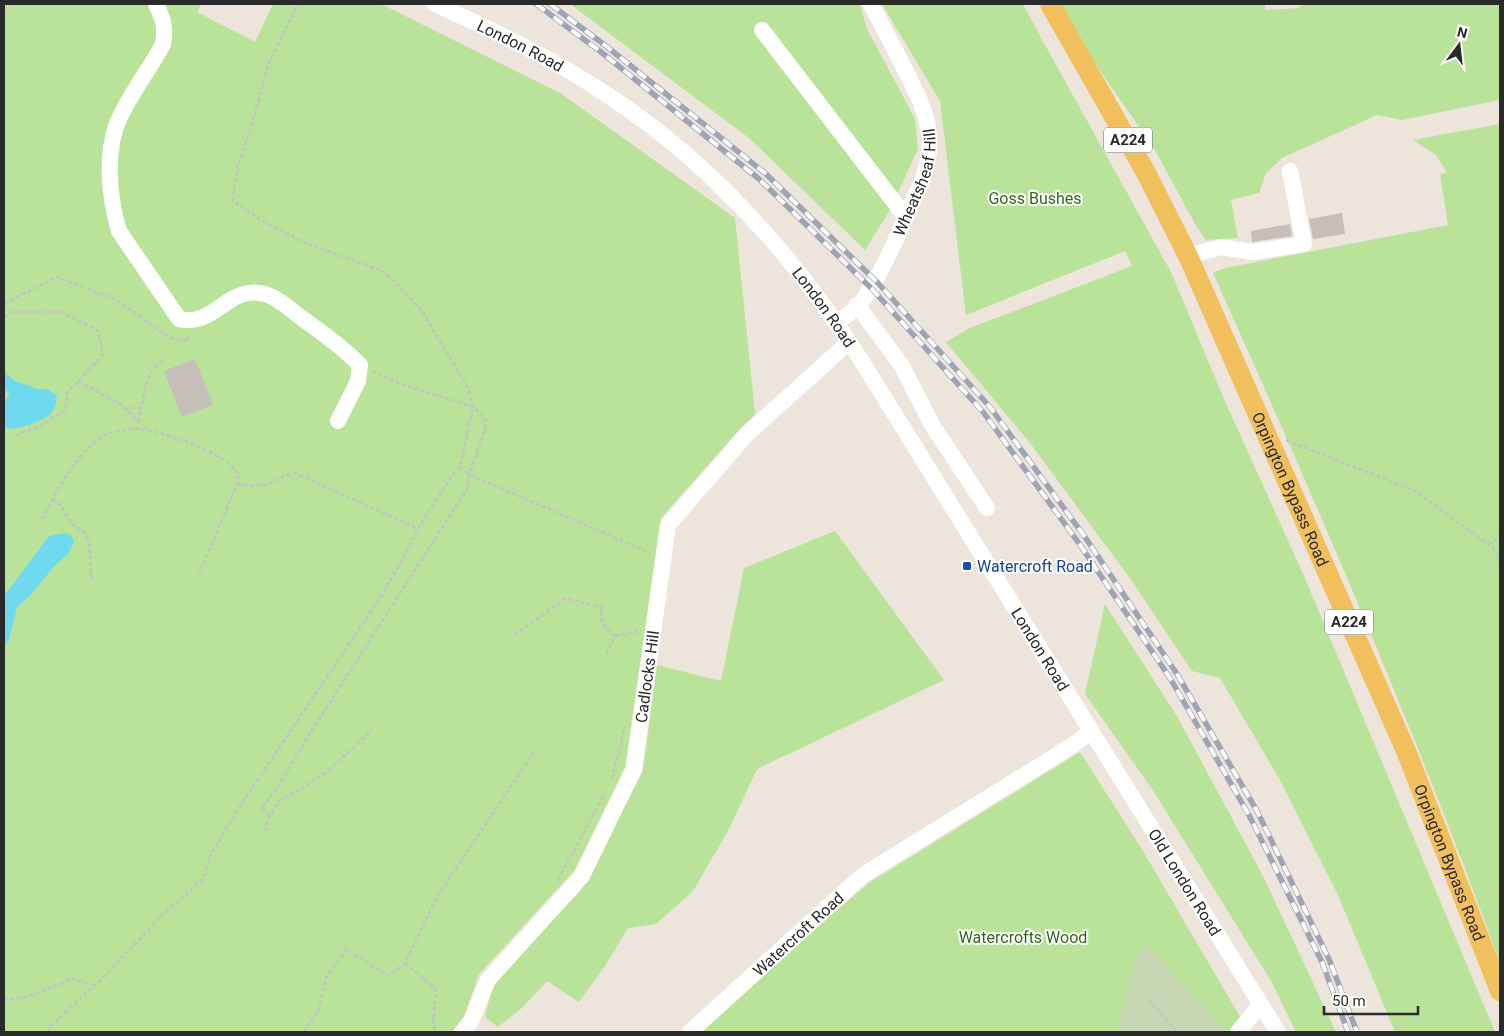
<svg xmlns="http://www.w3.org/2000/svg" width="1504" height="1036" font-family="Roboto,sans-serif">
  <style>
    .green { fill: #b9e399 }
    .cemetery { fill: #c8d7b3 }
    .water { fill: #6fd9ef }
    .building { fill: #c5beb9 }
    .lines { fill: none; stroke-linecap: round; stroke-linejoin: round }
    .path { stroke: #c3c3c3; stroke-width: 2.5; stroke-dasharray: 4 2.5; stroke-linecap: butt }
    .minor { stroke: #fff; stroke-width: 16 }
    .major { stroke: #f1c05d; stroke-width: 20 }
    .rail-casing { stroke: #9fa4b5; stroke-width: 5.5 }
    .rail { stroke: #fff; stroke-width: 4; stroke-dasharray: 11; stroke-linecap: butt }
    .transit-dot { fill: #1a4fb4; stroke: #fff; stroke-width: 2 }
    .labels { text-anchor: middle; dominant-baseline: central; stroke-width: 4; stroke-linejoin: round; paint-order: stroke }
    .shield { fill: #fff; stroke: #6a6a6a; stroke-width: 1 }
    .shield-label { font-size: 15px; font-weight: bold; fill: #2a2a2a }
    .street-label { font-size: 16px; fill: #2a2a2a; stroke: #fff }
    .park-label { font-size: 16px; fill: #32681a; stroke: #fff }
    .transit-label { font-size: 16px; fill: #164399; stroke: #fff; text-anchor: start }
  </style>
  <rect width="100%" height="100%" fill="#ede4dc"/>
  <g class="green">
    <path d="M4 4H202L197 12 255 42 273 4H381L560 93 735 218 755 414 739 430 661 518 625 767 574 871 479 974 463 1019 452 1032H4Z"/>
    <path d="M570 4H860L867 29 915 119 918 149 890 210 865 250 749 138Z"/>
    <path d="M882 4H1023L1040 36 1171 272 1224 399 1304 576 1495 1032H1395L1338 895 1280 780 1220 678 1192 671 1132 581 1030 443 946 342 970 328 1132 266 1125 251 966 315 940 101Z"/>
    <path d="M1060 4H1265V10L1298 8 1304 4H1500V100L1402 120 1377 115 1282 158 1266 173 1259 193 1231 200 1238 238 1206 240 1195 224 1155 150 1085 49Z"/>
    <path d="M1500 124V963C1415 728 1315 500 1213 273L1225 268 1448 225 1440 174 1447 173 1436 155 1413 140Z"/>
    <path d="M835 531 944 680 757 769 729 829 693 891 656 924 628 928 605 966 579 1002 547 981 522 1008 498 1027 485 1017 493 984 582 889 643 771 657 665 721 681 744 568Z"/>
    <path d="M1105 604 1178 718 1264 878 1336 1032H1296L1271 981 1154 792 1085 694Z"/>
    <path d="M1080 752 1143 851 1249 1032H700L762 974 869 883Z"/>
  </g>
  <path class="cemetery" d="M1145 944 1218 1020 1226 1032H1117L1136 956Z"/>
  <g class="water">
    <path d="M4 370 13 380 37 389H48L57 396 55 407 49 416 30 425 10 429 4 426V401L10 394 4 389Z"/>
    <path d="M66 533 70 535 74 541 68 554 54 566 31 595 17 607 9 640 4 647V596L49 536Z"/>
  </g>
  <g class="building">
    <path d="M1342 213 1345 234 1313 239 1309 219Z"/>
    <path d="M1290 224 1292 236 1252 242 1251 231Z"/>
    <path d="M195 359 213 405 182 417 164 371Z"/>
  </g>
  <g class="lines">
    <g class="path">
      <path d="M4 303 57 277 115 299 170 338 188 341 189 334"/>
      <path d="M4 317 11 312H63L98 331 103 355 67 393 65 411 44 424 17 435"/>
      <path d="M78 382 118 402 139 422 138 429"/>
      <path d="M125 409 140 408C146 396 144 383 151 372 154 366 162 363 166 358"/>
      <path d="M139 422 140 409"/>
      <path d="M1286 440 1415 491 1493 548 1500 561"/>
      <path d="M460 467 468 474 650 553"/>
      <path d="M237 484C249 486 262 487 273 482 281 479 287 473 295 473L413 526 417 530"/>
      <path d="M52 500 61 505 71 523 85 533 89 544 92 581"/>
      <path d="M43 519C53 494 80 450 103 436 113 431 126 429 137 429 151 429 168 436 181 440 200 446 229 459 239 475L237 484 199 574"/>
      <path d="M1489 545 1500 536"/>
      <path d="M515 635 566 598 601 607 602 623 615 636 607 653"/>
      <path d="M615 636 640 631"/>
      <path d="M612 779 625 726"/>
      <path d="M270 815 261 809 277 788 307 738 467 489C469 465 483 445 486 421L480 413 473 407 390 380 373 371"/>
      <path d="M265 831 270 815 280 800 301 789 328 771 372 730"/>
      <path d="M558 880 605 793"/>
      <path d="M405 963 436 989 433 1024 436 1032"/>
      <path d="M1148 999 1177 1032"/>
      <path d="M4 1000 27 997 71 979 94 985"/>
      <path d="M47 1032 51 1026 104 977 161 916 203 879 211 854 246 797 376 604 406 554 417 530 452 476 460 467 473 407 468 388 422 311 385 272 308 244 266 223 232 200 238 166 251 128 268 65 298 4"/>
      <path d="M304 1032 319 1009 326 978 346 949 389 976 405 963 435 900 536 749"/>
    </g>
    <g class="minor">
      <path d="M156 4C163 19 166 27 163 44 150 69 132 91 120 117 104 150 109 197 119 231L179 319C202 325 216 308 234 298 245 292 257 291 268 295 281 300 292 311 303 319 323 333 343 348 360 365L358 381 338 421"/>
      <path id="s1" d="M435 4C494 31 554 59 609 96 712 164 795 257 861 360L1278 1032"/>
      <path d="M762 30 905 216"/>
      <path d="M1188 256 1221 247 1253 252 1304 244 1290 171"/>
      <path d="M857 305 902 366 932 425 987 508"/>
      <path id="s2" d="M836 322C847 316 859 307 865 297 889 261 904 219 922 181 938 138 926 110 906 72 895 49 882 26 871 4"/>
      <path id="s3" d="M462 1032 471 1021 488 980 582 876 634 769 668 525 747 434 849 342"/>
      <path id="s4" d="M690 1032 863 875 1073 745 1091 731"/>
      <path d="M1238 1032 1255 1011 1262 1006"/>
    </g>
    <path class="major" id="s5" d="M1050 4 1145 171 1188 256 1406 751 1500 991"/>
    <defs>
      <g id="rail">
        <path d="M536 4 601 52 759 179 872 289 983 412 1078 542 1170 678 1249 815 1322 962 1348 1032"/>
        <path d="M550 4 606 46 765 173 878 283 990 407 1085 537 1177 674 1257 811 1329 959 1357 1032"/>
      </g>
    </defs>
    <use href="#rail" class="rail-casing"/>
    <use href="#rail" class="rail"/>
  </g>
  <rect class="transit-dot" x="962" y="561" width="10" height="10" rx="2.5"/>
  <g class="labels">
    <g class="shield">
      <rect x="1104" y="127.5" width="48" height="25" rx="4"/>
      <rect x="1325" y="609.5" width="48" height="25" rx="4"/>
    </g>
    <g class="shield-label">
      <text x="1128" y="140">A224</text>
      <text x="1349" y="622">A224</text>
    </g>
    <g class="street-label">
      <text stroke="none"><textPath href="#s1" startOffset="95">London Road</textPath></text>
      <text stroke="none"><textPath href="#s2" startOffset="165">Wheatsheaf Hill</textPath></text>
      <text stroke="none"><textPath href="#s1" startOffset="500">London Road</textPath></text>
      <text stroke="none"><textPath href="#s5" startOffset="542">Orpington Bypass Road</textPath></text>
      <text stroke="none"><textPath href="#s1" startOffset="905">London Road</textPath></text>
      <text stroke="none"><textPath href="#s3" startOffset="411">Cadlocks Hill</textPath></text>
      <text stroke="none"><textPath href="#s5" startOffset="948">Orpington Bypass Road</textPath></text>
      <text stroke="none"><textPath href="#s1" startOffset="1179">Old London Road</textPath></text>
      <text stroke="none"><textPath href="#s4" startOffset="146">Watercroft Road</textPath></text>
    </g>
    <g class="park-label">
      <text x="1035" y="198">Goss Bushes</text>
      <text x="1023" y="937">Watercrofts Wood</text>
    </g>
    <g class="transit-label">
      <text x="977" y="566">Watercroft Road</text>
    </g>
  </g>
  <rect width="1504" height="1036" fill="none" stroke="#2a2a2a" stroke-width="10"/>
  <g transform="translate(1459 45) rotate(15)" stroke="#ffffff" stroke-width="4" paint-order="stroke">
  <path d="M0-4L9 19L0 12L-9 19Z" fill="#2a2a2a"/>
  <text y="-8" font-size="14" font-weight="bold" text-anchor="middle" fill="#2a2a2a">N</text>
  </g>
  <path d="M1324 1006v8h94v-8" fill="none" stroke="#2a2a2a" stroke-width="2.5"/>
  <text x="1332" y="1006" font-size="15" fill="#2a2a2a" stroke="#ffffff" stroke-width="4" paint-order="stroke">50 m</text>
</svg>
